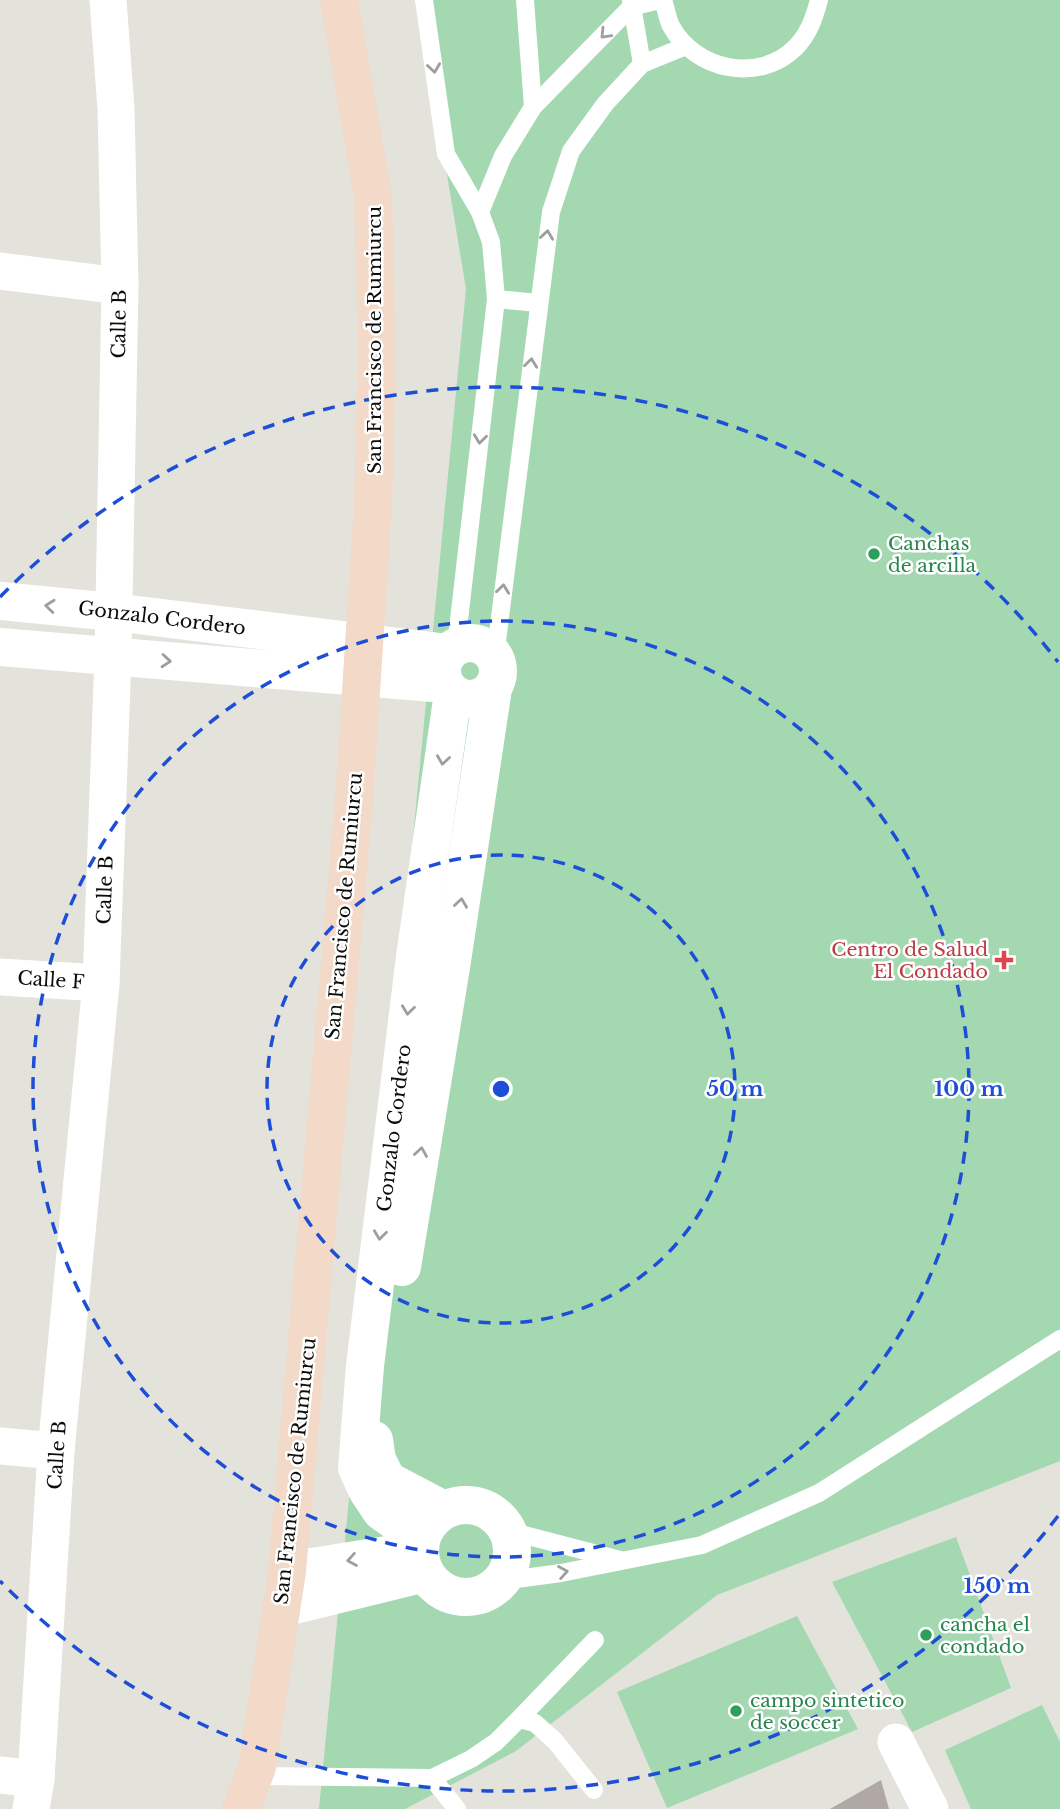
<svg xmlns="http://www.w3.org/2000/svg" width="1060" height="1809" font-family="'Libre Baskerville',serif">
  <style>
    .green { fill: #a3d8b1 }
    .building { fill: #afa8a4 }
    .lines { fill: none; stroke-linecap: round; stroke-linejoin: round }
    .service { stroke: #fff; stroke-width: 18 }
    .minor { stroke: #fff; stroke-width: 37 }
    .tertiary { stroke: #fff; stroke-width: 38 }
    .secondary { stroke: #f3d9c7; stroke-width: 38 }
    .oneway { stroke: #9e9e9d }
    .ring { fill: none; stroke: #1d4ed8; stroke-width: 3.5; stroke-dasharray: 12 9 }
    .leisure-dot { fill: #2e9e5b; stroke: #fff; stroke-width: 2.5 }
    .health-dot { fill: #e0444e; stroke: #fff; stroke-width: 2.5 }
    .labels { text-anchor: middle; dominant-baseline: central; stroke-width: 5; stroke-linejoin: round; paint-order: stroke }
    .street-label { font-size: 19px; fill: #0c0c0a; stroke: #fff }
    .leisure-label { font-size: 19px; fill: #27864d; stroke: #fff; text-anchor: start }
    .health-label { font-size: 19px; fill: #be3a42; stroke: #fff; text-anchor: end }
    .centre { fill: #1d4ed8; stroke: #fff; stroke-width: 3.5 }
    .ring-label { font-size: 21px; text-anchor: middle; font-weight: bold; fill: #1d4ed8; stroke: #fff; stroke-width: 5; stroke-linejoin: round; paint-order: stroke }
  </style>
  <rect width="100%" height="100%" fill="#e3e2db"/>
  <g class="green">
    <path d="M418 0H1060V1461L717 1595 516 1751 405 1809H319L466 289Z"/>
    <path d="M956 1537 1011 1688 912 1732 832 1582Z"/>
    <path d="M797 1616 858 1729 667 1808 617 1692Z"/>
    <path d="M1042 1705 1060 1742V1809H971L945 1750Z"/>
  </g>
  <path class="building" d="M881 1780 889 1809H830Z"/>
  <g class="lines">
    <g class="service">
      <path d="M424 0 446 154 480 212 491 242 496 299 456 646"/>
      <path d="M525 0 533 107"/>
      <path d="M631 0 642 64"/>
      <path d="M663 0C666 8 667 18 671 26 695 70 758 84 795 48 809 34 814 18 819 0"/>
      <path d="M480 212 503 156 533 107 631 7 660 0"/>
      <path d="M496 299 538 303"/>
      <path d="M495 657 551 212 571 151 605 104 642 64 686 46"/>
      <path d="M509 1531 620 1560"/>
      <path d="M502 1581 561 1573 702 1545 819 1493 1060 1339"/>
      <path d="M519 1719 595 1640"/>
      <path d="M254 1776 432 1778 471 1759 496 1742 519 1719 535 1723 555 1741 594 1790"/>
      <path d="M432 1778 457 1809"/>
    </g>
    <g class="minor">
      <path d="M0 271 120 286"/>
      <path d="M0 977 101 983"/>
      <path d="M0 1446 56 1451"/>
      <path d="M896 1742 930 1809"/>
      <path d="M0 1775 36 1779"/>
      <path d="M31 1809 36 1779 56 1451 101 983 113 656 120 286 116 109 108 0"/>
    </g>
    <g class="tertiary">
      <path d="M0 601 113 612 448 653"/>
      <circle cx="470" cy="671" r="28"/>
      <path d="M0 647 445 684"/>
      <path d="M402 1267 452 961 493 688"/>
      <path d="M374 1440 377 1460 387 1480 442 1509"/>
      <circle cx="466" cy="1551" r="46"/>
      <path d="M420 1539 381 1511 367 1490 357 1468 365 1366 415 957 453 693"/>
      <path d="M287 1571 418 1550"/>
      <path d="M282 1608 425 1573"/>
    </g>
    <path class="secondary" d="M241 1809 257 1767 287 1571 354 801 373 505 377 352 373 196 339 0"/>
  </g>
  <defs><path id="oneway-chevron" d="M-2-3.5L2.5 0L-2 3.5" fill="none" stroke-width="1.6" stroke-linecap="round" stroke-linejoin="round" transform="scale(1.75)"/></defs>
  <g class="oneway">
    <use href="#oneway-chevron" transform="translate(605 34) rotate(134)"/>
    <use href="#oneway-chevron" transform="translate(434 68) rotate(82)"/>
    <use href="#oneway-chevron" transform="translate(547 235) rotate(-82)"/>
    <use href="#oneway-chevron" transform="translate(531 363) rotate(-83)"/>
    <use href="#oneway-chevron" transform="translate(480 439) rotate(97)"/>
    <use href="#oneway-chevron" transform="translate(503 589) rotate(-83)"/>
    <use href="#oneway-chevron" transform="translate(50 606) rotate(-174)"/>
    <use href="#oneway-chevron" transform="translate(166 661) rotate(5)"/>
    <use href="#oneway-chevron" transform="translate(443 760) rotate(98)"/>
    <use href="#oneway-chevron" transform="translate(461 903) rotate(-82)"/>
    <use href="#oneway-chevron" transform="translate(408 1010) rotate(97)"/>
    <use href="#oneway-chevron" transform="translate(421 1152) rotate(-81)"/>
    <use href="#oneway-chevron" transform="translate(380 1235) rotate(97)"/>
    <use href="#oneway-chevron" transform="translate(352 1560) rotate(170)"/>
    <use href="#oneway-chevron" transform="translate(563 1572) rotate(-10)"/>
  </g>
  <g class="ring">
    <circle cx="501" cy="1089" r="234"/>
    <circle cx="501" cy="1089" r="468"/>
    <path d="M1058 1516A702 702 0 0 1 0 1581M0 597A702 702 0 0 1 1058 662"/>
  </g>
  <g class="leisure-dot">
    <circle cx="874" cy="554" r="7"/>
    <circle cx="926" cy="1635" r="7"/>
    <circle cx="736" cy="1711" r="7"/>
  </g>
  <path class="health-dot" d="M1000.5 949.5h7v7h7v7h-7v7h-7v-7h-7v-7h7z"/>
  <g class="labels">
    <g class="street-label">
      <text transform="translate(119 324) rotate(-89)">Calle B</text>
      <text transform="translate(374 340) rotate(-90)">San Francisco de Rumiurcu</text>
      <text transform="translate(162 618) rotate(7)">Gonzalo Cordero</text>
      <text transform="translate(105 890) rotate(-88)">Calle B</text>
      <text transform="translate(344 906) rotate(-85)">San Francisco de Rumiurcu</text>
      <text transform="translate(51 980) rotate(4)">Calle F</text>
      <text transform="translate(394 1128) rotate(-83)">Gonzalo Cordero</text>
      <text transform="translate(57 1455) rotate(-86)">Calle B</text>
      <text transform="translate(295 1471) rotate(-84)">San Francisco de Rumiurcu</text>
    </g>
    <g class="leisure-label">
      <text x="888" y="543">Canchas<tspan x="888" dy="22">de arcilla</tspan></text>
      <text x="940" y="1624">cancha el<tspan x="940" dy="22">condado</tspan></text>
      <text x="750" y="1700">campo sintetico<tspan x="750" dy="22">de soccer</tspan></text>
    </g>
    <g class="health-label">
      <text x="988" y="949">Centro de Salud<tspan x="988" dy="22">El Condado</tspan></text>
    </g>
  </g>
  <circle cx="501" cy="1089" r="10" class="centre"/>
  <g class="ring-label">
    <text x="735" y="1096">50 m</text>
    <text x="969" y="1096">100 m</text>
    <text x="997" y="1593">150 m</text>
  </g>
</svg>
